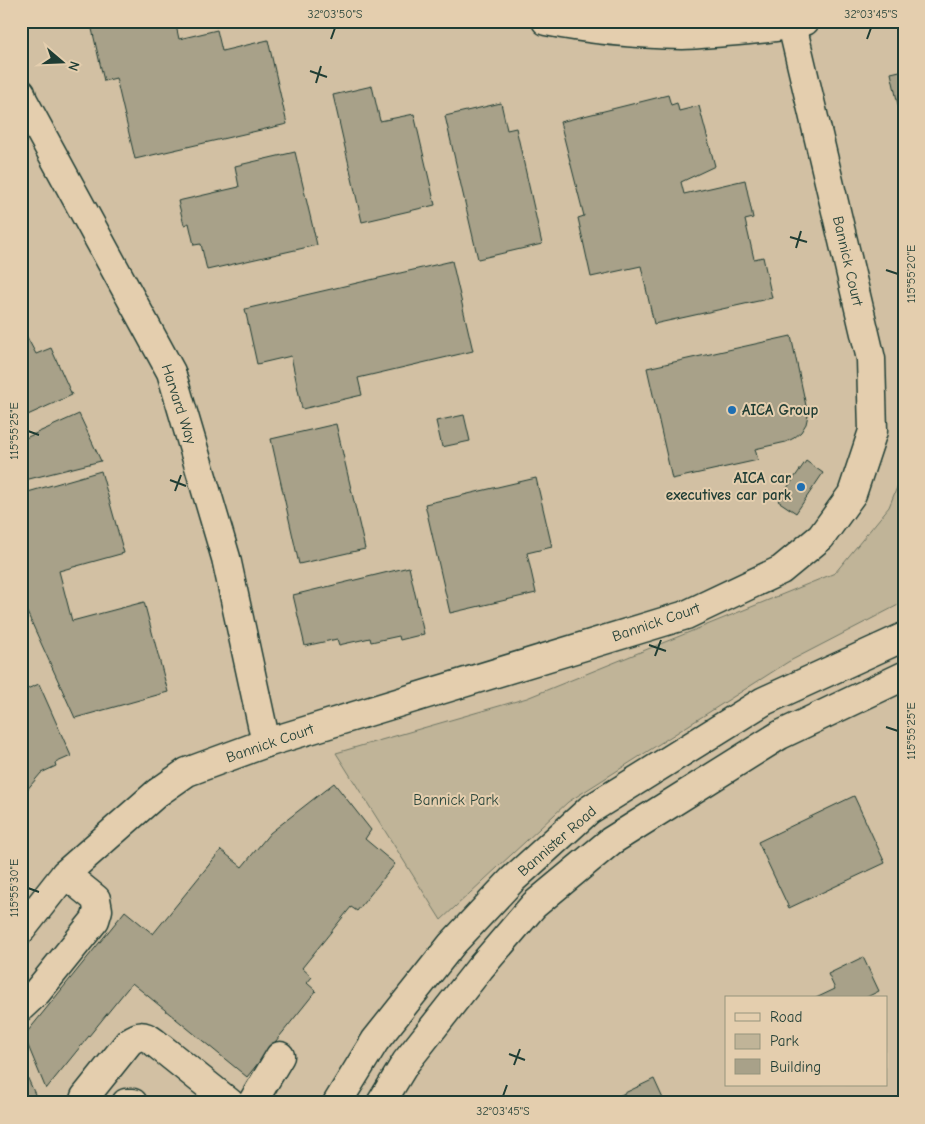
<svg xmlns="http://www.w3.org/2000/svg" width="925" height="1124" font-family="'Comic Neue',sans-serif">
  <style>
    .built { fill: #d2c0a3; fill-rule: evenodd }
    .green { fill: #c0b498; stroke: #707866 }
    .building { fill: #a8a189; stroke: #1f3d34 }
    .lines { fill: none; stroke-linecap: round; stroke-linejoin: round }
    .minor-casing { stroke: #1f3d34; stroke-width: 31 }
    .major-casing { stroke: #1f3d34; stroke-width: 31 }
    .minor { stroke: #e4ceae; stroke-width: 28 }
    .major { stroke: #e4ceae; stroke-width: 28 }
    .ticks { fill: none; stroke: #1f3d34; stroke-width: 2 }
    .poi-dot { fill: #1f6fb2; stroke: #e4ceae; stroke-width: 2 }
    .labels { text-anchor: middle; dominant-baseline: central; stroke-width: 4; stroke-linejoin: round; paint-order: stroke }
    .street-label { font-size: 15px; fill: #1f3d34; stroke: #e4ceae }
    .poi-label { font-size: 15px; font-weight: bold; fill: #1f3d34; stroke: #e4ceae; text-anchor: start }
    .park-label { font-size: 15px; fill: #274339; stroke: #e4ceae }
    .neatline { fill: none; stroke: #1f3d34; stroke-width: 2 }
    .ticks-label { font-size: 12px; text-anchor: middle; fill: #1f3d34 }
  </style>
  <rect width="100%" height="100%" fill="#e4ceae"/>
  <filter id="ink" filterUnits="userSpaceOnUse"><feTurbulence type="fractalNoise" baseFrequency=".02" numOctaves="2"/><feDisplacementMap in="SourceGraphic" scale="10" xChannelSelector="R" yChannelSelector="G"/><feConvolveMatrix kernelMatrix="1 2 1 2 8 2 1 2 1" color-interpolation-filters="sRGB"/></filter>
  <g filter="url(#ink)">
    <path class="built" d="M21 21H904V1103H21ZM726 998H886V1085H726Z"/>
    <path class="green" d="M904 470V602L788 662 568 802 441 920 336 753 527 698 835 573 889 507Z"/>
    <g class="building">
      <path d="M126 21H175L179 39 217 30 222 51 268 40 287 124 135 159 116 78 104 81 92 29Z"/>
      <path d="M904 70V132L891 73Z"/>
      <path d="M372 86 380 121 414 114 435 205 362 222 333 95Z"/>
      <path d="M668 95 671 105 677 103 679 111 699 106 715 166 681 182 684 194 745 180 753 218 745 220 754 259 763 257 772 298 654 324 641 266 591 277 578 218 584 216 560 122Z"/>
      <path d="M501 103 507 130 516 128 542 244 478 259 445 116Z"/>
      <path d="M295 152 317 245 207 270 201 244 194 245 189 223 184 225 178 201 239 187 235 166Z"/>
      <path d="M452 261 473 351 358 378 362 395 302 409 291 356 257 364 245 309Z"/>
      <path d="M21 326 36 354 51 348 72 395 21 418Z"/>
      <path d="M791 336 808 415 806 424 801 432 794 438 786 442 755 449 758 460 672 479 647 368Z"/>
      <path d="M79 414 101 461 21 481V440Z"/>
      <path d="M464 415 470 441 442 447 436 421Z"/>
      <path d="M336 424 365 549 299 564 271 439Z"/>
      <path d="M806 461 823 473 796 513 778 501Z"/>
      <path d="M101 471 124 553 59 571 72 621 144 602 168 692 75 718 21 599V494Z"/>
      <path d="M536 478 552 547 527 553 536 593 450 613 425 504Z"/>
      <path d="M409 567 424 634 400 640 399 636 371 642 370 638 339 645 337 639 305 646 293 595Z"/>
      <path d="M39 684 71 756 55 763 56 766 41 773 21 797V690L22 691Z"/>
      <path d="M334 783 371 830 365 839 395 864 357 911 351 907 302 968 312 977 307 983 316 991 247 1077 132 983 46 1089 24 1036 125 911 153 934 221 850 242 867 270 833Z"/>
      <path d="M854 796 885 863 789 908 758 842Z"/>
      <path d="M863 957 879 991 865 998H816L835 989 828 974Z"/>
      <path d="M21 1063 38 1101 35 1103H21Z"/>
      <path d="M654 1079 665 1103H604Z"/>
    </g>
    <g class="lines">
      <defs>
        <g id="minor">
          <path d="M546 21C591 30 637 34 683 35 697 35 712 33 725 32 752 30 779 28 805 21"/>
          <path d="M21 93 23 100 171 372 226 558 266 743"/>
          <path d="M21 930 65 874 157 793 187 772 266 743 686 615 781 570 821 537 852 494 873 431 871 359 792 25"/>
          <path d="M21 1007 37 992 95 920 98 910 96 899 65 874"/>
          <path d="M83 1103 85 1097 129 1042C139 1035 143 1034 154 1042L230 1103"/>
          <path d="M126 1103H133"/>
          <path d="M252 1103 280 1056"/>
        </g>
        <g id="major">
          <path d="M337 1103 375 1041 452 944 512 880 589 810 764 701 904 637"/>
          <path d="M381 1103 406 1062 480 968 534 905 611 841 780 735 904 676"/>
        </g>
      </defs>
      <use href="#minor" class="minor-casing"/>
      <use href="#major" class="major-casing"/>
      <use href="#minor" class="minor"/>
      <use href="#major" class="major"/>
    </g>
  </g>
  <path class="ticks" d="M331 39 335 28M867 39 871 28M310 71 327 77M316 83 321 66M790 237 807 242M796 248 801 231M886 270 898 274M28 431 39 435M170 480 186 486M175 491 181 475M649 645 666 651M655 656 661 640M886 727 898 731M28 888 39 892M509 1054 525 1060M514 1065 520 1049M503 1096 507 1085"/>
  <g class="poi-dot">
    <circle cx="732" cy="410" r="5"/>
    <circle cx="801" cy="487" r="5"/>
  </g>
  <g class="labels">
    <g class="street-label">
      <text transform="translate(848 261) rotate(77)">Bannick Court</text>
      <text transform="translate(179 404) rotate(72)">Harvard Way</text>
      <text transform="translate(656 622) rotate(-19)">Bannick Court</text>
      <text transform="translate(270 743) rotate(-19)">Bannick Court</text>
      <text transform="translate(557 841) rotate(-41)">Bannister Road</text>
    </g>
    <g class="poi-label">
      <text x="742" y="410">AICA Group</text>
      <text x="791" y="478" text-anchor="end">AICA car<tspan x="791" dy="17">executives car park</tspan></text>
    </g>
    <g class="park-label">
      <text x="456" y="800">Bannick Park</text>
    </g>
  </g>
  <rect width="925" height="1124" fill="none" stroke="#e4ceae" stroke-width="55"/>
  <rect x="725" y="996" width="162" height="90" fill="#e4ceae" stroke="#95947d"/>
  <rect x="735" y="1013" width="25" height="8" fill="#e4ceae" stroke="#95947d"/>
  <text x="770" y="1022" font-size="15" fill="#1f3d34">Road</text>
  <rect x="735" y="1034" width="25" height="15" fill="#c0b498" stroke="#95947d"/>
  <text x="770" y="1046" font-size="15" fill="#1f3d34">Park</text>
  <rect x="735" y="1059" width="25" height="15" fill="#a8a189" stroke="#95947d"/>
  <text x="770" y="1072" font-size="15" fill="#1f3d34">Building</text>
  <g transform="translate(62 62) rotate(109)" stroke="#e4ceae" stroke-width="4" paint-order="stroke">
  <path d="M0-4L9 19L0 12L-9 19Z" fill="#1f3d34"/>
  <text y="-8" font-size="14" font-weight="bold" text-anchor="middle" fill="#1f3d34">N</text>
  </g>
  <rect x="28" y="28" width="870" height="1068" class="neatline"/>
  <g class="ticks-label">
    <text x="335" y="18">32°03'50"S</text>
    <text x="871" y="18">32°03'45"S</text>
    <text transform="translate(911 274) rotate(-90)" y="4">115°55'20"E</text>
    <text transform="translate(14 431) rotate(-90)" y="4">115°55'25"E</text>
    <text transform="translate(911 731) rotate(-90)" y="4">115°55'25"E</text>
    <text transform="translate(14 888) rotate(-90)" y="4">115°55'30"E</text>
    <text x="503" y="1115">32°03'45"S</text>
  </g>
</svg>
